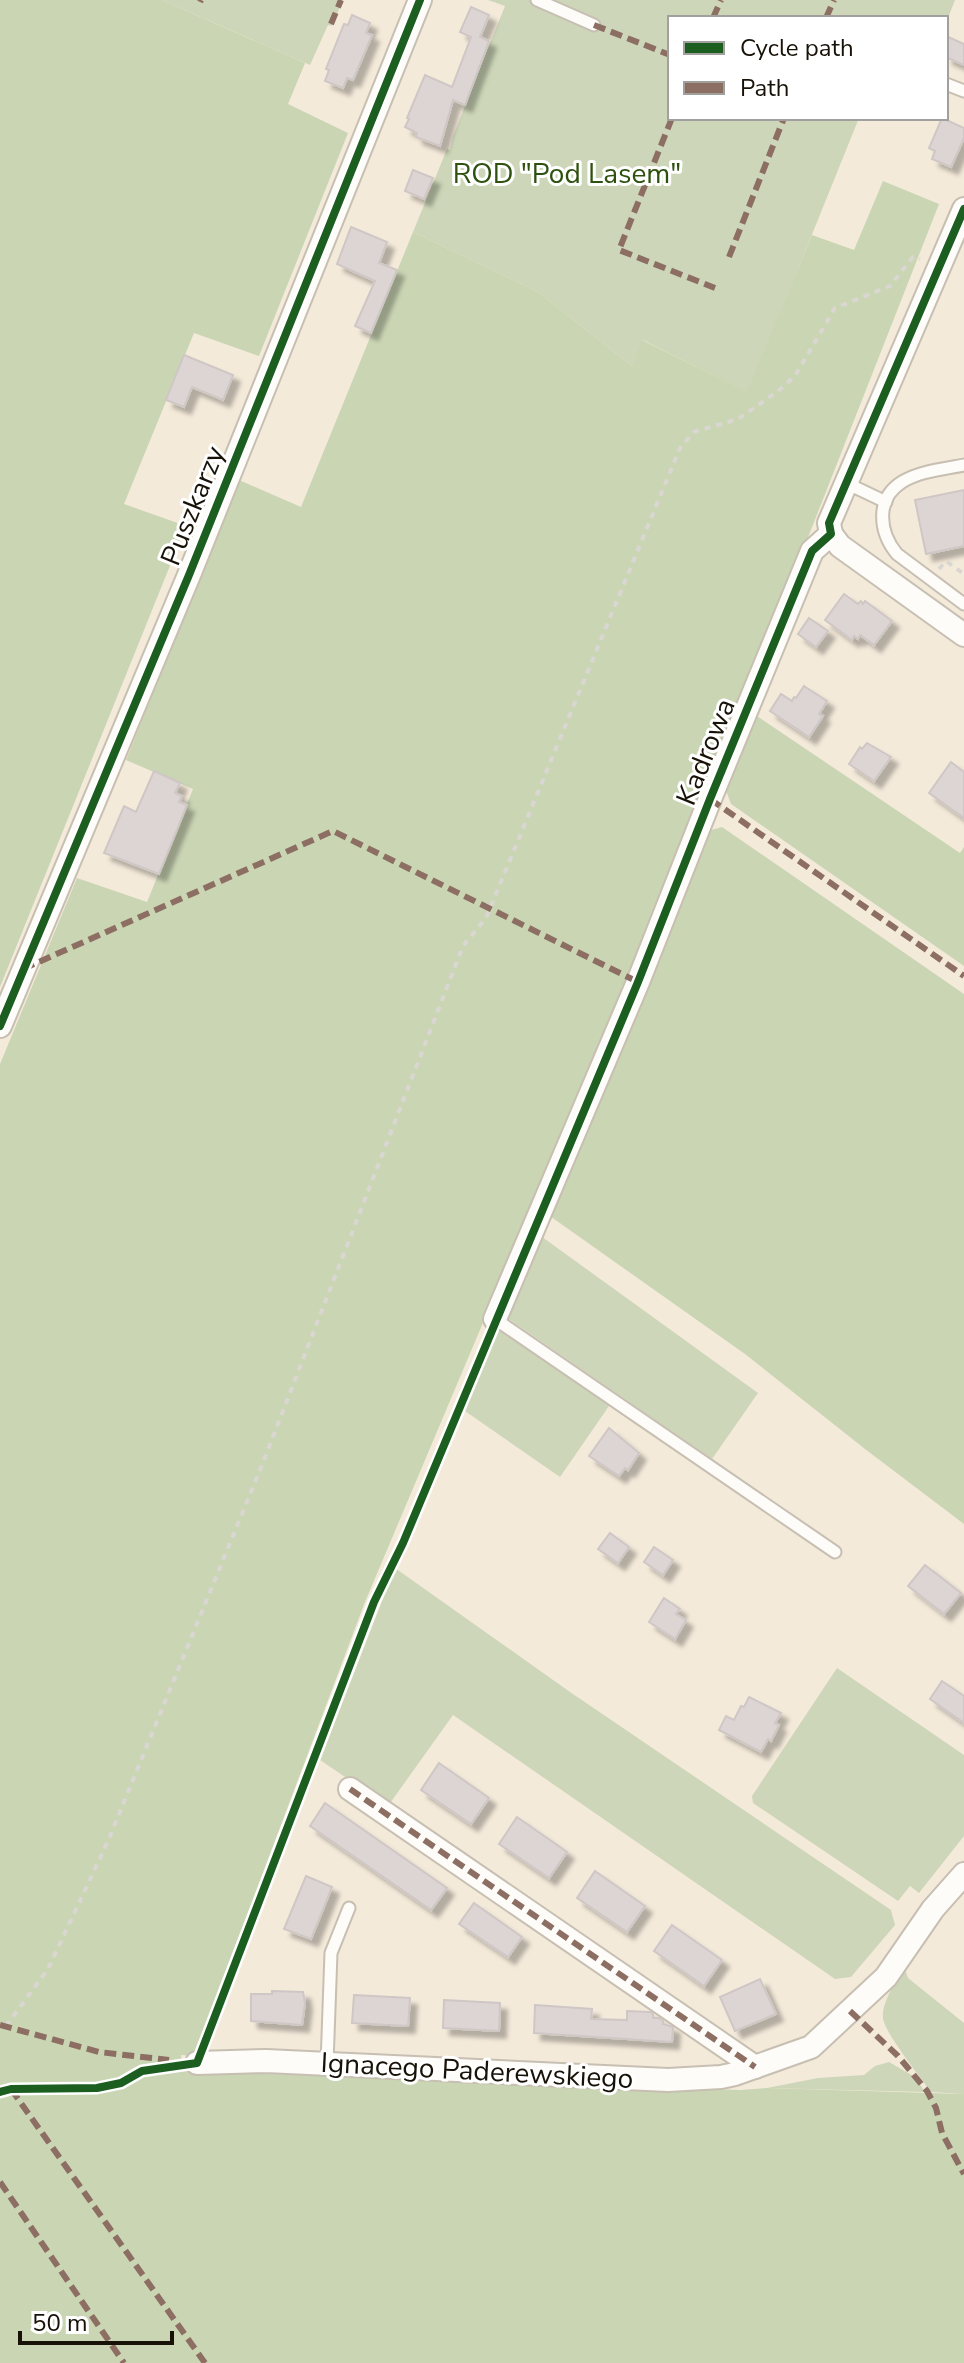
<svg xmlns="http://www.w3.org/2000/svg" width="964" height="2363" font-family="'Nunito Sans',sans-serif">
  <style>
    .green { fill: #cdd6b8 }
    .forest { fill: #cad5b4 }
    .building { fill: #ddd5d3; stroke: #cfc7c5; stroke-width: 2; filter: url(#shadow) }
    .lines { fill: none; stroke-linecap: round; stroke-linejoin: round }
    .lane-casing { stroke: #c7bfb2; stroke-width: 15 }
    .street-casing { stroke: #c7bfb2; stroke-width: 26 }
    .path { stroke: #dad7d2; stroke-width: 4; stroke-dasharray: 6 6; stroke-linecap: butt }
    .lane { stroke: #fdfcf9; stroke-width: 11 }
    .street { stroke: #fdfcf9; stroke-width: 22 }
    .quiet { stroke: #8d6e63; stroke-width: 6; stroke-dasharray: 12 6; stroke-linecap: butt }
    .cycleway-casing { stroke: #fff; stroke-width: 13 }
    .cycleway { stroke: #1b5e20; stroke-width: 8 }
    .labels { text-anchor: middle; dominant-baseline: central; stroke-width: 6; stroke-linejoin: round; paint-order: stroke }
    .park-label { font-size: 28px; fill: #2e510f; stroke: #fff }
    .street-label { font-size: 28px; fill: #171107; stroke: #fff }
  </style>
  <defs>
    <filter id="shadow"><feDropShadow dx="7" dy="7" stdDeviation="2" flood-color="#0004"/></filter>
  </defs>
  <rect width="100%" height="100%" fill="#f4eada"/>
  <g class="green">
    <path d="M162 0H343L332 26 328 25 310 65Z"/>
    <path d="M488 0H955L946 23V18H670V118H859L748 393 643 340 632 366 538 292 413 232 447 149 450 150 453 136 505 6Z"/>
    <path d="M538 1234 758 1393 712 1459 503 1315Z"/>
    <path d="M502 1330 609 1406 560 1477 462 1409 495 1333Z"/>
    <path d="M395 1568 570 1692 891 1910 895 1925 851 1977 835 1979 453 1715 388 1806 320 1760Z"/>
    <path d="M837 1668 964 1755V1836L919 1893 910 1886 898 1901 753 1803 752 1796 758 1787Z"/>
    <path d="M904 1966 908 1978 964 2023V2094L931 2092C921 2078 884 2032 883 2018 881 2004 897 1979 904 1966Z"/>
    <path d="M889 2062 915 2077 925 2092 767 2088 818 2078 864 2075 875 2066Z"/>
  </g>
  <g class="forest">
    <path d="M0 0H162L305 63 288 104 348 133 259 356 194 333 124 504 186 526 0 987Z"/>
    <path d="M883 181 939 204 807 540 812 544 365 1602 194 2056 181 2055 183 2071 740 2090 767 2088 964 2094V2363H0V1064L77 878 147 902 193 789 126 760 239 480 301 507 413 232 538 292 632 366 642 340 747 392 812 235 854 250Z"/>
    <path d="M751 712 960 853 964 847V966L731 804 723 782Z"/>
    <path d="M722 827 964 994V1524L865 1449 745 1354 547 1214 704 832Z"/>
  </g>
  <g class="building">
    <path d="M471 7 489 15 480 37 489 41 465 105 453 100 440 146 416 137 417 133 405 127 409 119 407 118 425 75 452 87 471 37 460 32Z"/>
    <path d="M352 15 370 23 366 33 372 35 353 80 347 78 343 88 325 81 329 70 326 69 344 24 348 25Z"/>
    <path d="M946 36 964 44V65L946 57Z"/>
    <path d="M942 118 964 128V138L951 167 932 159 935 151 929 148Z"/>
    <path d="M413 170 433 178 424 199 405 191Z"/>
    <path d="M351 227 387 242 379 263 397 270 371 333 355 326 375 281 337 264Z"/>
    <path d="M184 355 233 375 223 400 192 387 184 407 166 400Z"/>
    <path d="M964 490V546L926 554 915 500Z"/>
    <path d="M844 594 858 604 861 601 863 604 865 601 892 621 874 645 860 635 858 639 854 636 852 640 825 620Z"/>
    <path d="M809 618 828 631 816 647 798 634Z"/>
    <path d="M804 686 827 701 819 714 823 716 809 737 770 711 781 694 792 701 794 697 796 698Z"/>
    <path d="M867 743 891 757 874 781 849 764 860 747 862 749Z"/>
    <path d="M951 762 964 772V818L929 793Z"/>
    <path d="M154 771 180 783 175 793 182 796 179 802 187 805 159 874 104 853 124 806 136 812Z"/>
    <path d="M609 1428 639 1453 628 1470 625 1468 619 1476 589 1456Z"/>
    <path d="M610 1533 629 1547 618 1563 598 1549Z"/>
    <path d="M654 1547 673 1560 663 1575 644 1562Z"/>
    <path d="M925 1565 961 1593 944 1614 908 1586Z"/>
    <path d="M664 1598 680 1609 676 1614 686 1620 675 1639 649 1622Z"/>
    <path d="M942 1681 964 1696V1723L930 1699Z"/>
    <path d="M749 1697 781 1713 775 1723 779 1725 771 1741 768 1739 761 1752 719 1730 726 1716 734 1720 741 1706 744 1707Z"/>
    <path d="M439 1763 489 1798 471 1824 421 1790Z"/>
    <path d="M325 1803 447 1888 431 1910 310 1826Z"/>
    <path d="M517 1817 567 1852 549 1878 499 1844Z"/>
    <path d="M595 1871 645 1906 627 1932 577 1898Z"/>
    <path d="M306 1876 332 1887 311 1939 284 1929Z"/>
    <path d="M474 1903 522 1937 508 1957 459 1924Z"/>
    <path d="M672 1925 722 1960 704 1986 654 1951Z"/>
    <path d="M760 1979 776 2014 735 2031 720 1997Z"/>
    <path d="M272 1991 303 1992 305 2003 302 2025 251 2021V1994H272Z"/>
    <path d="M354 1995 410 1998 408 2026 352 2023Z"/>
    <path d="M444 2000 500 2003 499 2031 443 2028Z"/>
    <path d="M535 2005 592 2009 591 2019 627 2020V2011L650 2012 653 2014V2018H659L663 2021V2024L673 2027 672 2042 534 2033Z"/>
  </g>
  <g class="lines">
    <defs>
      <g id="lane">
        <path d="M537 0 594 25"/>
        <path d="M946 84 964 91"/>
        <path d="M964 465C944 469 920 471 902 482 875 499 879 532 897 554L964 604"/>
        <path d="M846 483 886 502"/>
        <path d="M495 1319 835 1552"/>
        <path d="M327 2064 331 1953 349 1908"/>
      </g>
      <g id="street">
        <path d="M831 534 829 523 964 209"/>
        <path d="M831 534 840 546 964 635"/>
        <path d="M0 1026 189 575 420 0"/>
        <path d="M495 1319 638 982 710 799 812 551 831 534"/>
        <path d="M350 1789 755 2067"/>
        <path d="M197 2063 266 2061 668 2080 721 2077 735 2074 811 2047 886 1977 933 1909 964 1874"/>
      </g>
    </defs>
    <use href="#lane" class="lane-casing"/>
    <use href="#street" class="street-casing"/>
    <g class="path">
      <path d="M939 569 946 561 964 574"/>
      <path d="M6 2026 48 1969 108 1841 262 1465 463 946 486 918 680 448 694 432 738 419 777 392 795 376 835 308 890 286 913 257 920 259"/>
    </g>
    <use href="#lane" class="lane"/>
    <use href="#street" class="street"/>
    <g class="quiet">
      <path d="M200 2 201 0"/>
      <path d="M713 18 721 0"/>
      <path d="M826 18 834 0"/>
      <path d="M331 24 341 0"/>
      <path d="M594 25 670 55"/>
      <path d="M672 118 619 250 715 288"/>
      <path d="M729 257 784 118"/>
      <path d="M710 799 964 976"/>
      <path d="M23 969 333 831 638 982"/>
      <path d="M350 1789 755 2067"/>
      <path d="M850 2011 898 2056 927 2091 936 2108 942 2133 964 2174"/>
      <path d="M0 2025 99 2052 169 2060"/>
      <path d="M11 2089 205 2363"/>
      <path d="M0 2182 124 2363"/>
    </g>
    <defs>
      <g id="cycleway">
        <path d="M0 1026 189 575 420 0"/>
        <path d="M0 2092 11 2089 97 2088 121 2083 142 2071 197 2063 374 1602 403 1543 638 982 710 799 812 551 831 534 829 523 964 209"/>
      </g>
    </defs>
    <use href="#cycleway" class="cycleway-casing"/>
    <use href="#cycleway" class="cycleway"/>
  </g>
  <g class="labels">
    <g class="park-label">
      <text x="567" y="174">ROD "Pod Lasem"</text>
    </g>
    <g class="street-label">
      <text transform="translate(193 506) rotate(-68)">Puszkarzy</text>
      <text transform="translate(706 752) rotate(-68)">Kadrowa</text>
      <text transform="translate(477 2071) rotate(3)">Ignacego Paderewskiego</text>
    </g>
  </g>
  <rect x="668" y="16" width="280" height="104" fill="#ffffff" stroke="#a2a09c" stroke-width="2"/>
  <rect x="684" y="42" width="40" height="12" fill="#1b5e20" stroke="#a2a09c" stroke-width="2"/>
  <text x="740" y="56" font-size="24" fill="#171107">Cycle path</text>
  <rect x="684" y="82" width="40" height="12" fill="#8d6e63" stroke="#a2a09c" stroke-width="2"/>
  <text x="740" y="96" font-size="24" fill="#171107">Path</text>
  <path d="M20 2331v12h152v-12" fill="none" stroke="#171107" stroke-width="4"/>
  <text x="32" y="2331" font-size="24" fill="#171107" stroke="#ffffff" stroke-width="6" paint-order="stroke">50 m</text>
</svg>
